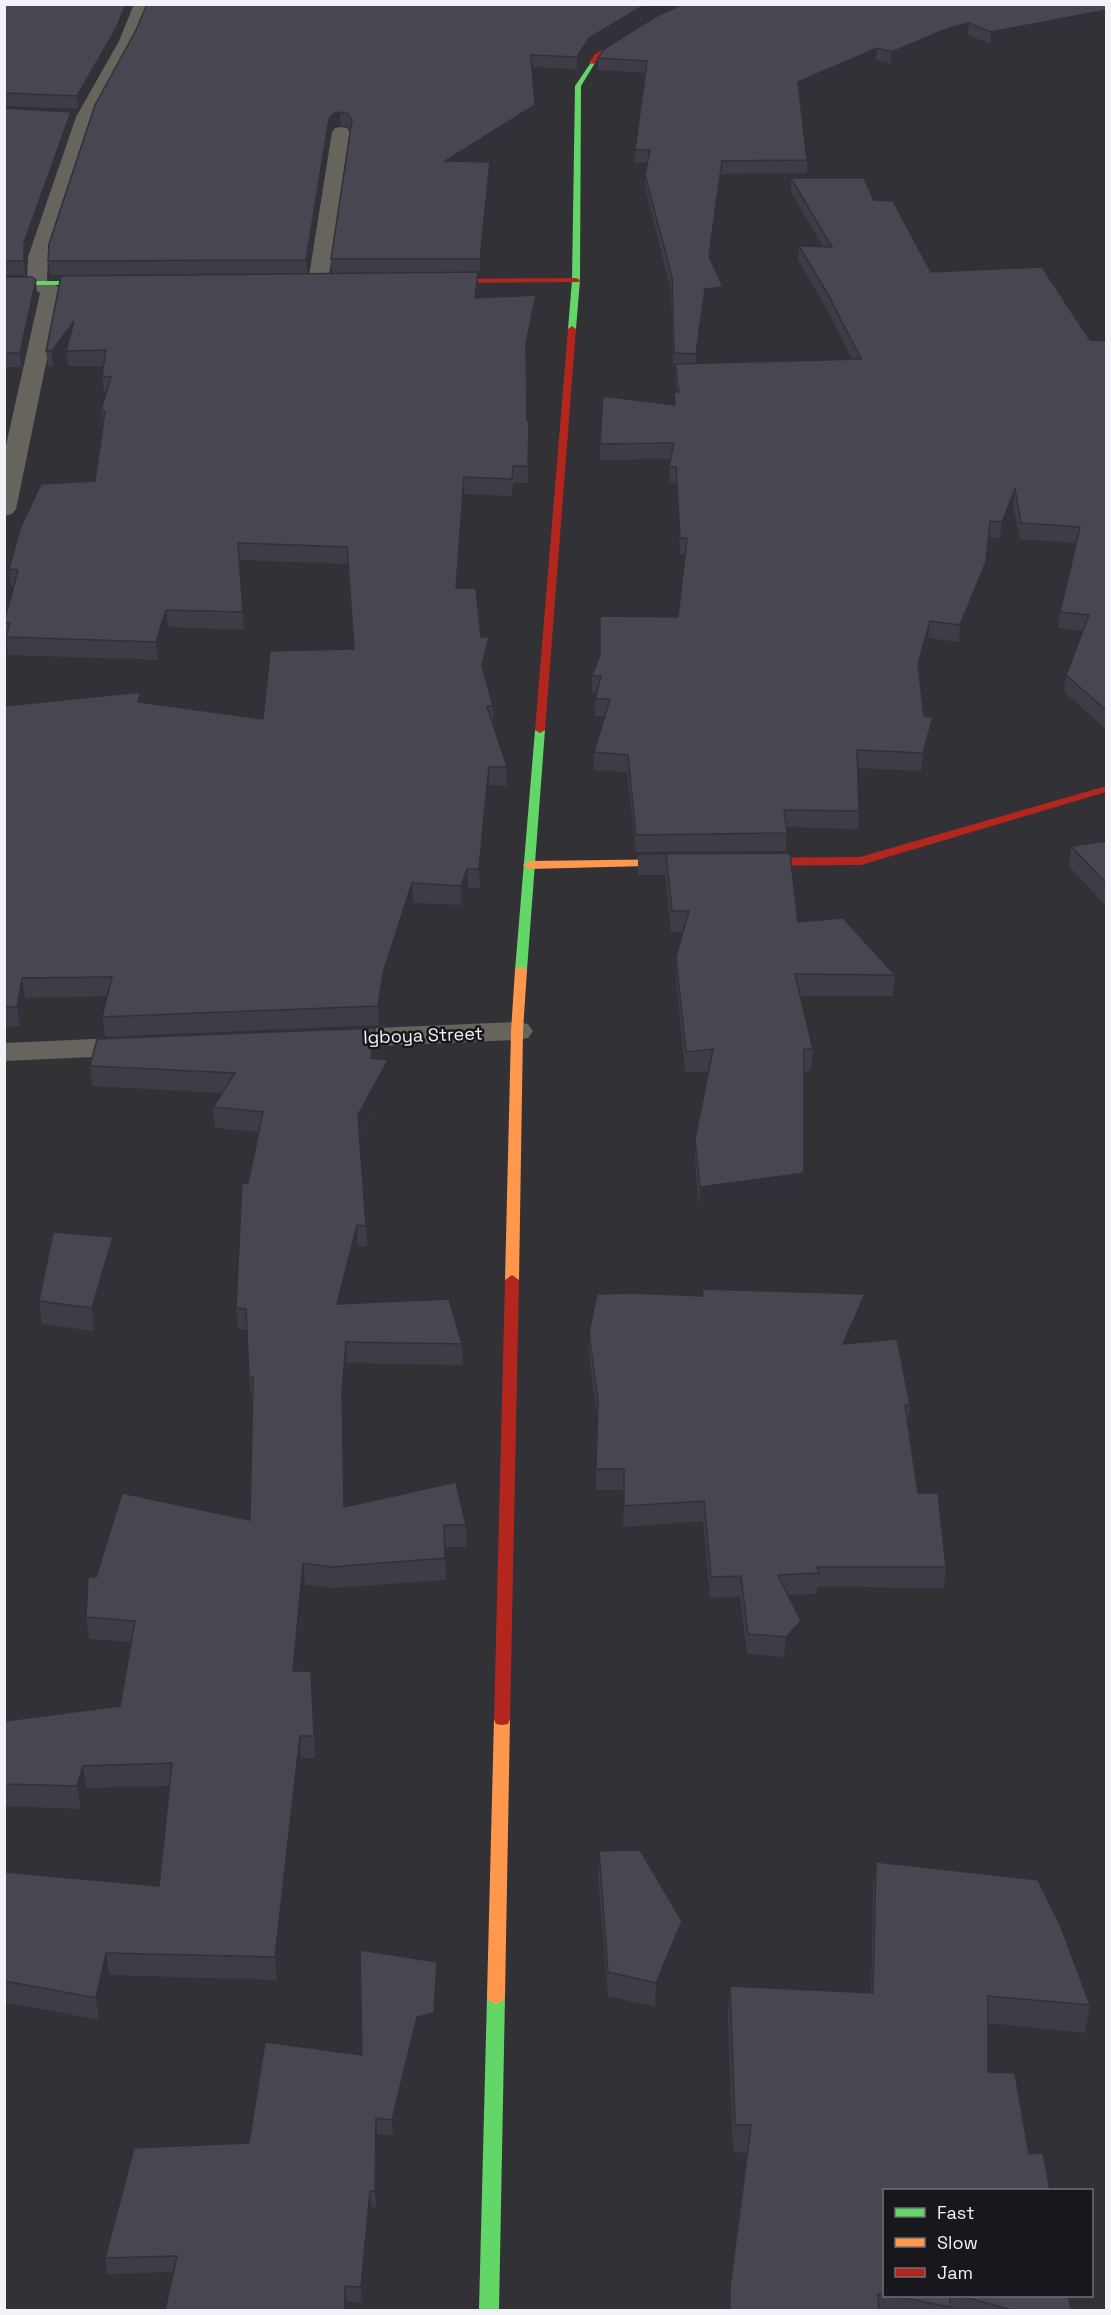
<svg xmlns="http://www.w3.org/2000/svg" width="1111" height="2315" font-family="'Space Grotesk',sans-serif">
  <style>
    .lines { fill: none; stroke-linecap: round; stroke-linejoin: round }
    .street { fill: #67635d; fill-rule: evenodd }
    .fast { fill: #63d668; fill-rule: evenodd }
    .slow { fill: #ff974d; fill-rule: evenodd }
    .jam { fill: #b3261e; fill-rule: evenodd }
    .wall { fill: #3e3c46 }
    .shaded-wall { fill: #323139 }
    .building { fill: #484651; stroke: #323139; stroke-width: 1.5 }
    .labels { text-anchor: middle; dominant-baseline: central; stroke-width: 5; stroke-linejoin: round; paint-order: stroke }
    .street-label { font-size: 18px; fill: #f4f2f9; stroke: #18171c }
  </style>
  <rect width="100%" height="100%" fill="#313136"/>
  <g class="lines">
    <g class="street">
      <path d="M134 4H150L135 41 94 117 48 257 47 281 58 287 61 291 16 509 12 514 4 516V454L40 293 27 284 28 257 76 117 119 41Z"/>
      <path d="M341 127 347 128 350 132 328 282 325 286H311L308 282 332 132 335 128Z"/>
      <path d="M517 1022 528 1024 533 1031 528 1038 517 1040 330 1048 319 1046 314 1039 319 1032 330 1030Z"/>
      <path d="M138 1037 149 1039 154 1046 149 1053 138 1055 4 1061V1043Z"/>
    </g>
    <g class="fast">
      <path d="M592 61 595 63 581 86 580 280 576 329 572 332 568 329 572 280 575 86Z"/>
      <path d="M4 281H105L109 283 105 285H4Z"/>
      <path d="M540 727 545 730 527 970 521 974 515 970 535 730Z"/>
      <path d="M496 1988 503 1991 505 1996 499 2310H479L487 1996 489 1991Z"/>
    </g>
    <g class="slow">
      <path d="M683 859 687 861 689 863 687 865 529 869 523 865 529 861Z"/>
      <path d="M521 966 527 970 523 1031 519 1280 512 1285 505 1280 511 1031 515 970Z"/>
      <path d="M502 1713 508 1714 510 1719 505 1996 503 2001 496 2004 489 2001 487 1996 494 1719 496 1714Z"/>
    </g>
    <g class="jam">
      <path d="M689 4H699L650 25 599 57 594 64 589 63 594 55 646 23Z"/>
      <path d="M576 278 580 280 579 282 432 283 428 281 432 279Z"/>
      <path d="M572 326 576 329 545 730 540 733 535 730 568 329Z"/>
      <path d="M1106 786V792L861 865 746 866 740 862 746 858 860 857Z"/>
      <path d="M512 1275 519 1280 510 1719 508 1724 502 1725 496 1724 494 1719 505 1280Z"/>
    </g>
  </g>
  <g class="wall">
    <path d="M4 4 117 40 78 109 4 106Z"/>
    <path d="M147 4H674L641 19 589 50 577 69 532 67 535 117 465 161 491 175 480 272H478V287L477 298 536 295V310L526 358 527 421 530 437 528 483H513L512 496 464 494 457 588 489 654 485 674 493 706V724L507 767V786L489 785 480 888H468L461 905 413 903 383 992 379 1025 105 1037 102 1017 107 996 25 998 20 1026 4 1027V706L142 702 263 719 354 649 347 564 240 560 244 630 168 627 158 660 8 655 4 623 14 586H11L9 569 95 481 103 427 101 410 106 392H104L102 376 104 366H68L66 351 67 348 53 366 48 367 46 351 332 273 331 259 350 129 349 127 341 125 333 127 330 132 307 273 50 275 48 261Z"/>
    <path d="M1107 4 990 44 968 35 948 40 891 64 876 60 800 93 807 160V173L721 174 710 258 723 287 722 301 704 302 696 363 852 359 827 309 798 260 799 246 823 247 791 192V178L874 200 931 272 1090 340 1107 341V730L1064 692 1066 675 1083 631 1058 628 1060 612 1076 543 1020 539 1013 505 1000 538 988 537 984 578 959 642 928 638 919 672 924 716 933 717 932 734 921 771 858 768 859 811 858 829 786 827V851L636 852 627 772 594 770V752L605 716H595V699L597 693H592V676L678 617 685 554H680L676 483H669V467L671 459 600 460V444L674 405V392H677L675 378V367H673L671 291 645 188V175L648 162 635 163V150L645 73 598 70V58Z"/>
    <path d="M4 108 71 112 72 124 26 256 25 275H4Z"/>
    <path d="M4 277 37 294 21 367H4Z"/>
    <path d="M1107 841V907L1069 866 1071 846Z"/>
    <path d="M790 853 798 922 895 975 893 996H800L813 1049 811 1071H804L803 1195 699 1209 695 1162V1140L709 1071 685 1073 676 978V957L684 932H671L665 875H638V854Z"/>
    <path d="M375 1028 376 1048 374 1059 389 1080 360 1135 367 1246H358L343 1304 462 1344 463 1365 347 1363 343 1414 345 1507 466 1525 467 1547H445L446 1580 333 1588 305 1585 297 1671H311L315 1758H301L277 1980 109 1975 99 2020 4 2002V1872L159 1886 170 1786 86 1788 81 1809 4 1806V1721L120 1706 131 1642 89 1639 86 1617 96 1577 250 1520 252 1398H251L249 1377 247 1330 238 1329 236 1308 248 1183 259 1132 215 1128 213 1107 223 1093 92 1086 90 1066Z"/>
    <path d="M113 1237 116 1260 94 1331 42 1324 39 1301Z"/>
    <path d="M702 1289 863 1314 851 1343 910 1405 908 1424 918 1493 946 1567 944 1588 817 1587V1594L788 1595 801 1621 799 1642 784 1657 747 1654 740 1597 710 1598 703 1521 623 1527 624 1490H596L597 1418 589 1354V1333L702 1296Z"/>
    <path d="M599 1851 681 1945 655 2007 608 1996 598 1875Z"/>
    <path d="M876 1862 1090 2005 1085 2033 988 2023 885 2190V2295H1068L1071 2310H729L730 2287 747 2153 733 2152 728 2014 730 1986 871 1993 873 1889Z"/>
    <path d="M438 1978 435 2029 418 2033 393 2136 377 2134 376 2207H371L362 2303 347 2302 174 2272 107 2274 105 2258 362 2055Z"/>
  </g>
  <g class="shaded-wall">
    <path d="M126 4H132L117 40 78 109 77 96Z"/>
    <path d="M648 4H674L641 19 589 50 577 69V57L589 38 641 7Z"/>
    <path d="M1107 10V21L990 44 991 32Z"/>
    <path d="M969 23 968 35 948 40 891 64 892 52 949 28Z"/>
    <path d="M877 48 876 60 798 94V82Z"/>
    <path d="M535 105V117L446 174 445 161Z"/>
    <path d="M71 112 72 124 26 256 25 275 24 261V243Z"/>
    <path d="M340 112 341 125 333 127 330 132 307 273 306 260 329 119 333 114Z"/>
    <path d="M722 161 721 174 709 270V256Z"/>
    <path d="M490 162 491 175 480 272V259Z"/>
    <path d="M478 272V287L475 314V298Z"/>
    <path d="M36 280 37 294 21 367 20 353Z"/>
    <path d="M723 287 722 301 704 302 696 368V354L705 289Z"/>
    <path d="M536 295V310L526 359V344Z"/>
    <path d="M74 321 75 336 53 366 52 351Z"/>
    <path d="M529 421 530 437 528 483V466Z"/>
    <path d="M464 477V494L456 606V588Z"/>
    <path d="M1015 489 1013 505 1000 538 1002 522Z"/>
    <path d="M986 562 984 578 959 642 960 625Z"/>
    <path d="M166 610 168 627 158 660 156 642Z"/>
    <path d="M930 621 928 638 916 681 918 664Z"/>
    <path d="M489 637V654L483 683 482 666Z"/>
    <path d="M141 692 142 710 138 702Z"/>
    <path d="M933 717 932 734 921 771 923 753Z"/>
    <path d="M489 767V785L480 888 479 869Z"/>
    <path d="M467 869 468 888 461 905V886Z"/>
    <path d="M412 883 413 903 383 992 379 1025 378 1006 383 973Z"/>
    <path d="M22 978 25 998 20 1026 17 1007Z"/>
    <path d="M375 1028 376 1048 372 1078 371 1058Z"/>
    <path d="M388 1060 389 1080 359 1135 358 1115Z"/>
    <path d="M804 1173 803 1195 699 1209 700 1187Z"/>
    <path d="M357 1225 358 1246 338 1325 337 1304Z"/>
    <path d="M113 1237 116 1260 94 1331 92 1308Z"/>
    <path d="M865 1294 863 1314 842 1364 843 1344Z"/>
    <path d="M5 1329 9 1352 4 1360V1331Z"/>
    <path d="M346 1342 347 1363 343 1414 345 1529 344 1507 342 1393Z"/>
    <path d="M303 1563 305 1585 295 1693 293 1671Z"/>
    <path d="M801 1621 799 1642 784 1657 786 1637Z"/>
    <path d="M300 1736 301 1758 277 1980 275 1957Z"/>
    <path d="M83 1766 86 1788 81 1809 77 1786Z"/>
    <path d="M682 1921 681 1945 655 2007 656 1983Z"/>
    <path d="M106 1953 109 1975 99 2020 96 1998Z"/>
    <path d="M437 1962 438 1978 435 2029 418 2033 393 2136 392 2120 417 2017Z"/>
    <path d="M376 2118 377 2134 376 2207 375 2191Z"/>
    <path d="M370 2191 371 2207 362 2303 361 2287Z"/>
    <path d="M345 2286 347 2302 346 2310H345Z"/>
  </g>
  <g class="building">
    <path d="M4 4H126L116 28 77 96 4 93Z"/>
    <path d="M147 4H648L641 7 589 38 577 57 531 55 535 105 445 161 490 162 480 259H331L352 120 348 114 340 112 333 114 329 119 306 260 48 261 49 244 95 105 136 30Z"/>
    <path d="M683 4H1107V10L991 32 969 23 949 28 892 52 877 48 798 82 807 160 722 161 709 256 723 287 705 289 696 354 674 353 672 277 645 175 650 150H635L647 61 598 58 604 49 655 17Z"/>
    <path d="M4 108 71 112 24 243V261H4Z"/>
    <path d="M791 178H864L874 200 893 201 931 272 1042 267 1090 340 1107 341V711L1066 675 1089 615 1060 612 1080 527 1021 523 1015 489 1002 522 990 521 986 562 960 625 930 621 918 664 924 716 933 717 923 753 857 750 859 811 784 810 787 833 636 835 628 755 594 752 610 699H595L601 676H592L600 655V616L678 617 687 538H680L676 467H669L674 443 600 444 603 396 675 405 674 392H679L675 364 861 359 828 294 799 246 832 247Z"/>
    <path d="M478 272 475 298 536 295 526 344 527 421H529L528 466H513L512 479 464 477 456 588H476L481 637H489L482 666 493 706H487L507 767H489L479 869H467L461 886 412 883 383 973 378 1006 102 1017 112 977 22 978 17 1007H4V706L141 692 138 702 263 719 270 651 354 649 347 547 238 543 243 612 166 610 156 642 6 637 10 623H4L18 570 9 569 20 529 41 484 95 481 105 411 101 410 111 377 102 376 106 350 66 351 74 321 52 351H46L61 276Z"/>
    <path d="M4 277H32L36 280 20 353H4Z"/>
    <path d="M1107 841V884L1071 846Z"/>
    <path d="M790 853 798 922 843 918 895 975 795 974 813 1049H804V1173L700 1187 695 1140 713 1049 686 1052 676 957 689 911H672L666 854H638Z"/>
    <path d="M375 1028 371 1058 388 1060 358 1115 366 1226 357 1225 337 1304 449 1299 462 1344 346 1342 342 1393 344 1507 456 1482 466 1525H444L445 1558 332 1567 303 1563 293 1671H311L314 1736H300L275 1957 106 1953 96 1998 4 1981V1872L159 1886 172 1763 83 1766 77 1786 4 1784V1721L120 1706 135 1621 86 1617 88 1577H96L122 1493 250 1520 253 1377H249L246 1309 236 1308 242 1183H248L263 1112 213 1107 235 1073 90 1066 97 1039Z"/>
    <path d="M53 1232 113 1237 92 1308 39 1301Z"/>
    <path d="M702 1289 865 1294 843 1344 897 1339 910 1405H905L918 1493H938L946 1567H817L819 1573 778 1575 801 1621 786 1637 748 1634 741 1576 711 1577 704 1501 624 1506V1469H596L598 1400 589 1333 597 1294 631 1293 703 1296Z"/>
    <path d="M640 1850 682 1921 656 1983 608 1972 599 1851Z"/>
    <path d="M876 1862 1038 1880 1061 1927 1090 2005 988 1996V2072L1015 2073 1029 2154 1043 2153 1050 2190H885V2295L878 2294 879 2310H730V2287L751 2125H735L730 1986 873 1993Z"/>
    <path d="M360 1950 437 1962 434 2013 417 2017 392 2120 376 2118 375 2191H370L361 2287 345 2286V2310H165L177 2256 105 2258 134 2148 249 2143 265 2042 362 2055Z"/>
    <path d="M889 2295H950V2307Z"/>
    <path d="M958 2295H1068L1071 2310H1012Z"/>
  </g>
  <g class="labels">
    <g class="street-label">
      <text transform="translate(423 1035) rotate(-2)">Igboya Street</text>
    </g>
  </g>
  <rect width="1111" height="2315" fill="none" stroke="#f4f2f9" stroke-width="12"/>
  <rect x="883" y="2189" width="210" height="108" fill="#18171c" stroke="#706f74" stroke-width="1.5"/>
  <rect x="895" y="2208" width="30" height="9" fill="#63d668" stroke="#706f74" stroke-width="1.5"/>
  <text x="937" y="2219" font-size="18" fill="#f4f2f9">Fast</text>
  <rect x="895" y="2238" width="30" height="9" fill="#ff974d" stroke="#706f74" stroke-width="1.5"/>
  <text x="937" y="2249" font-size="18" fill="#f4f2f9">Slow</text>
  <rect x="895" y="2268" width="30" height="9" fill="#b3261e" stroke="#706f74" stroke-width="1.5"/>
  <text x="937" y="2279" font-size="18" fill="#f4f2f9">Jam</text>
</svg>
